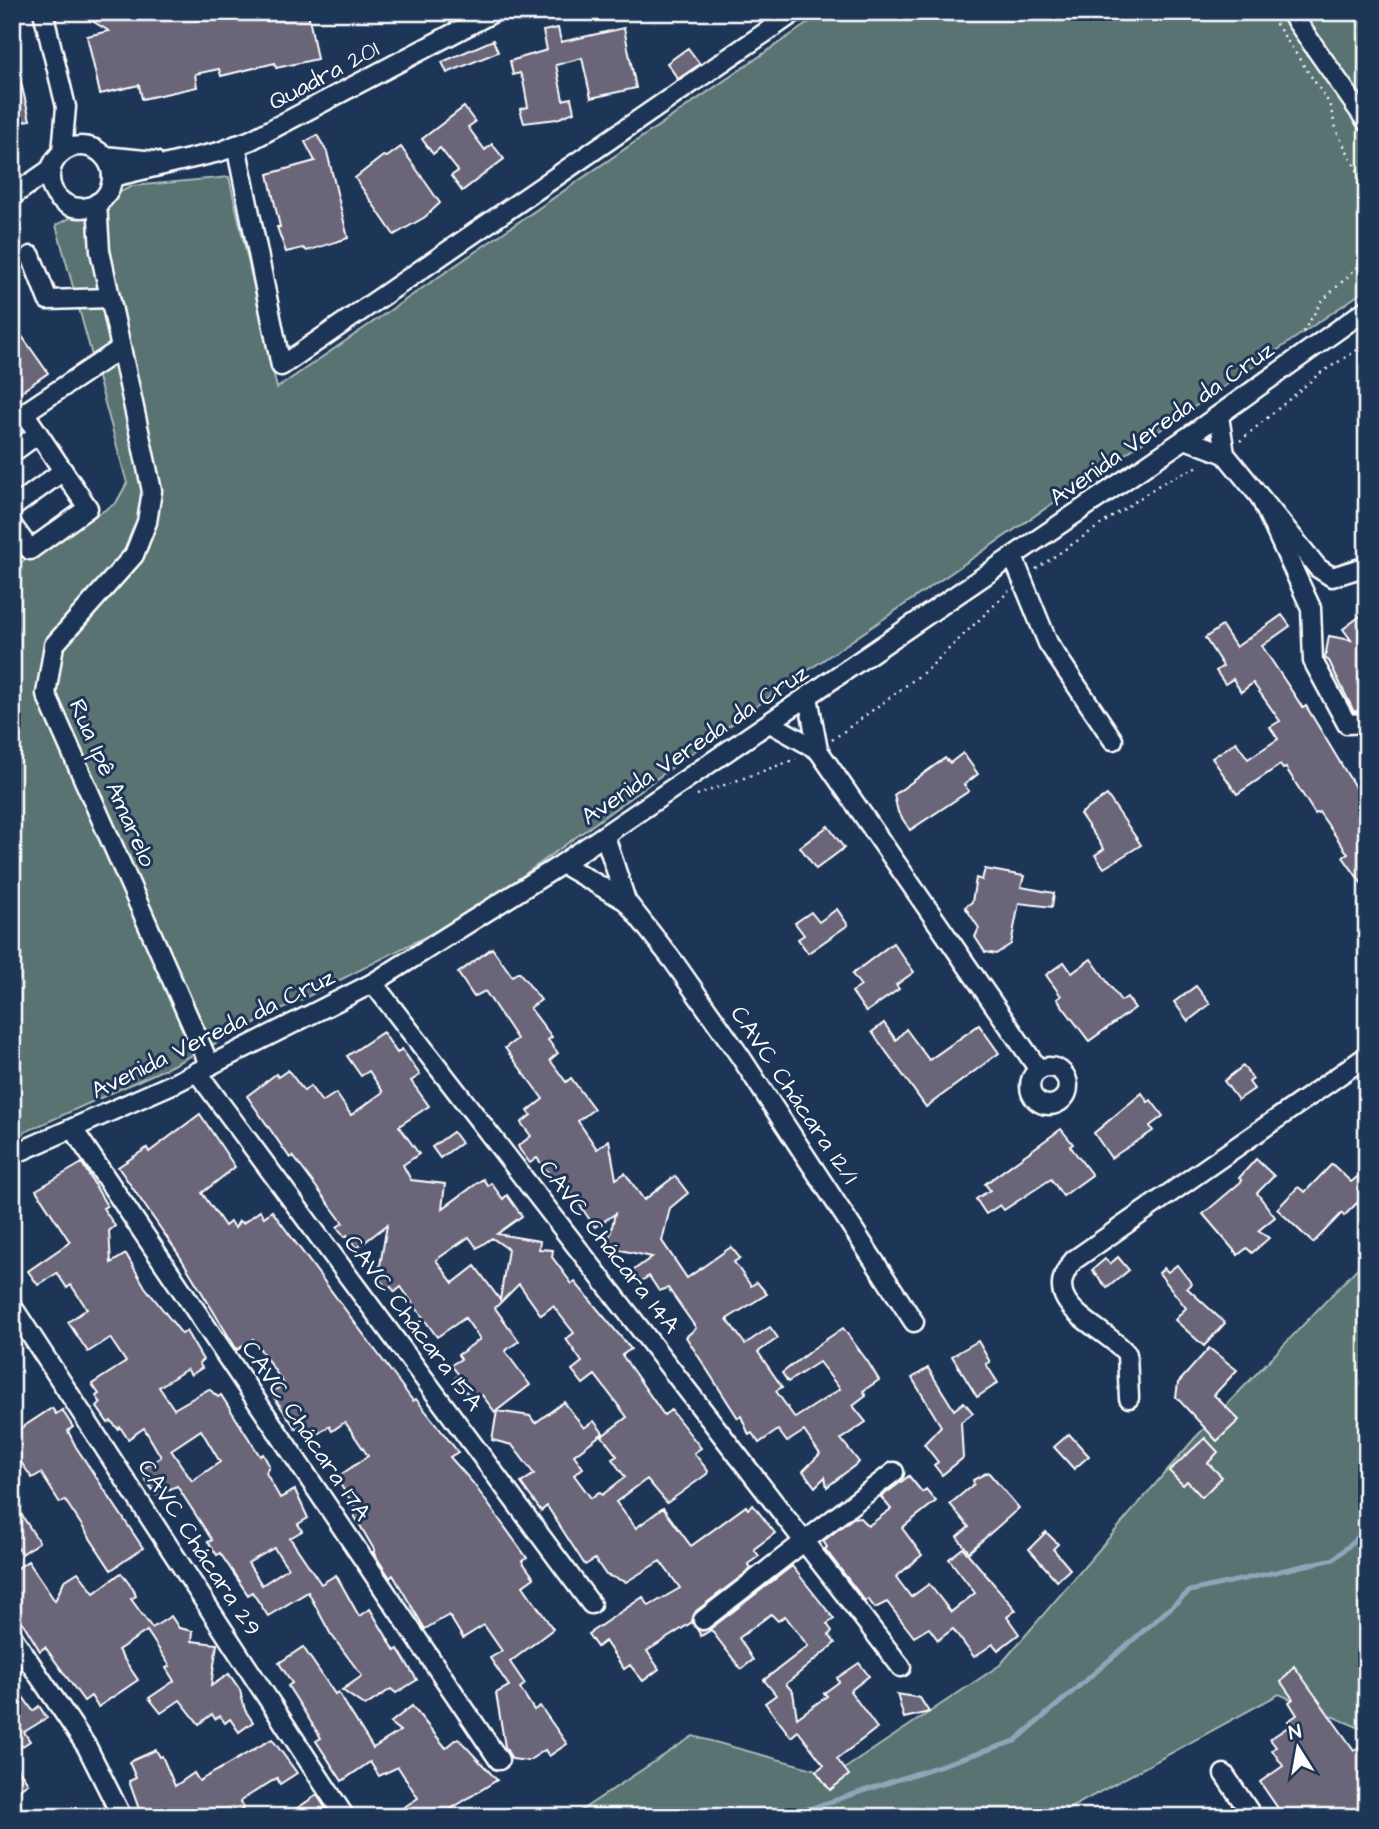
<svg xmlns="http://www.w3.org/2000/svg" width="1379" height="1829" font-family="'Architects Daughter',sans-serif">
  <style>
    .green { fill: #587371; stroke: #acb9b8; stroke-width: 2 }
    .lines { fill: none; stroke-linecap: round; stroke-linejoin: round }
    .stream { stroke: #8ea6b9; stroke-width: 5 }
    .building { fill: #6a6578; stroke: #fff; stroke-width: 2; fill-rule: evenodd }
    .minor-casing { stroke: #fff; stroke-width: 23 }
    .path { stroke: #fff; stroke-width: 2.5; stroke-dasharray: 2 5; stroke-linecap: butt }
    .minor { stroke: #1d3557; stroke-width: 18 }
    .labels { text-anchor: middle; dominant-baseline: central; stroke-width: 6; stroke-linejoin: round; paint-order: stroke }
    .street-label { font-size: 24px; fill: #fff; stroke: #1d3557 }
  </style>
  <rect width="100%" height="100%" fill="#1d3557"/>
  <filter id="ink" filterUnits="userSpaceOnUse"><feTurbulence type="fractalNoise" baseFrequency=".0143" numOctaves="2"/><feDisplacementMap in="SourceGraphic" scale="14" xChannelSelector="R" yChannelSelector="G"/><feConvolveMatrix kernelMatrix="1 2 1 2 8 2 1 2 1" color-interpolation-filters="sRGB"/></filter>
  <g filter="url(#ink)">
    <g class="green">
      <path d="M824 12H1367V289L772 695 470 914 169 1067 12 1138V568L116 503 127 483 56 225 132 186 229 177 277 388Z"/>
      <path d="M1367 1258V1731L1279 1694 1054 1817H571L693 1736 835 1775 1000 1665 1194 1439Z"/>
    </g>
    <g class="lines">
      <path class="stream" d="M784 1817 1015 1741 1190 1591 1334 1559 1367 1529"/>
    </g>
    <g class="building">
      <path d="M98 12H194L196 20 222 15 221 12H308L317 59 276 68 275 63 221 76 219 69 195 74 197 87 142 99 139 85 100 94 87 36 109 31 92 21Z"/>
      <path d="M558 28 561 42 624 28 636 88 591 98 582 58 556 65 563 100 571 98 574 112 557 119 524 123 520 109 528 107 523 80 520 73 513 75 510 61 547 50 543 31Z"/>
      <path d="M493 40 498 52 447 73 442 62Z"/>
      <path d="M688 48 700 64 678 79 667 63Z"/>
      <path d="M17 66 30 120 12 124V67Z"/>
      <path d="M464 107 475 122 468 127 485 150 492 144 504 159 462 191 451 176 458 171 440 148 433 154 422 139Z"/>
      <path d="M317 135 327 152 348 238 307 251 303 248 286 252 277 227H280L268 174 315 161 305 142Z"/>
      <path d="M401 147 440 203 425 217 394 235 355 178 383 156 387 157Z"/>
      <path d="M12 322 48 373 12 398Z"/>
      <path d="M1367 611V707L1354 712 1329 661 1325 658 1329 636 1351 640 1343 629Z"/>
      <path d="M1282 615 1290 626 1262 646 1303 708 1306 706 1358 792 1367 787V891L1343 857 1348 854 1319 812 1315 814 1286 768 1283 769 1280 765 1237 794 1212 758 1236 742 1248 759 1278 739 1270 727 1280 721 1253 683 1241 692 1233 679 1225 684 1216 671 1223 666 1205 638 1222 626 1236 647Z"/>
      <path d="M963 753 978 774 964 785 969 791 910 830 898 812 894 795 945 758 950 763Z"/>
      <path d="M1107 795 1141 845 1104 868 1095 855 1104 849 1080 814Z"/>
      <path d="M828 826 844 848 816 869 800 847Z"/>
      <path d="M985 869 1024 876 1021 887 1054 893 1052 907 1019 903 1011 944 996 954 985 952 975 937 979 928 965 907 972 902 976 878 982 880Z"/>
      <path d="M837 909 848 925 808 953 798 939 804 935 795 923 811 912 819 922Z"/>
      <path d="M893 943 914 972 896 985 899 989 866 1012 852 992 861 986 852 974Z"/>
      <path d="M492 948 512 976 519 972 541 1000 530 1008 552 1037 548 1040 558 1053 550 1060 566 1082 571 1078 594 1109 578 1121 597 1149 609 1140 616 1179 625 1173 644 1200 675 1176 688 1193 670 1208 662 1241 687 1278 731 1247 740 1258 734 1262 751 1286 757 1282 767 1294 727 1319 745 1344 770 1327 778 1338 758 1352 782 1387 776 1391 795 1418 840 1389 819 1362 788 1382 782 1373 818 1345 843 1328 868 1362 879 1380 863 1391 866 1396 853 1406 866 1422 841 1439 859 1462 827 1487 825 1477 815 1487 803 1471 820 1454 804 1431 787 1442 778 1430 759 1443 752 1433 749 1435 741 1416 738 1418 686 1337 696 1328 668 1288 659 1291 649 1276 638 1283 631 1272 652 1257 607 1247 615 1214 595 1227 569 1190 564 1194 537 1158 530 1163 520 1150 518 1146 531 1136 521 1123 531 1115 528 1111 543 1099 505 1048 517 1039 485 991 474 997 458 973Z"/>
      <path d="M1091 959 1121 1001 1127 997 1135 1008 1089 1041 1057 999 1061 996 1046 975 1064 962 1072 973Z"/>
      <path d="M1196 986 1210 1004 1188 1021 1174 1002Z"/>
      <path d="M884 1023 896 1040 906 1029 929 1060 979 1025 999 1053 926 1107 872 1032Z"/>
      <path d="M383 1032 397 1053 402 1049 420 1075 411 1081 429 1106 399 1126 419 1154 403 1165 411 1180 445 1184 442 1209 483 1179 488 1186 491 1183 503 1199 507 1195 522 1216 497 1234 540 1241 539 1249 553 1250 552 1257 572 1284 575 1282 631 1349 622 1355 664 1415 671 1410 701 1448 694 1453 708 1471 707 1474 667 1503 647 1479 616 1502 636 1528 663 1508 691 1546 746 1506 748 1509 753 1505 775 1533 754 1549 759 1556 748 1564 751 1569 696 1611 692 1622 647 1651 659 1669 643 1681 630 1665 624 1669 605 1641 597 1647 588 1634 643 1597 649 1606 680 1588 660 1561 626 1582 606 1575 595 1559 585 1565 547 1506 541 1511 521 1483 534 1474 512 1445 492 1440 497 1411 530 1416 535 1423 564 1402 584 1428 594 1421 603 1433 574 1455 583 1468 574 1475 591 1498 599 1492 602 1495 625 1477 612 1459 617 1456 602 1436 627 1417 595 1375 583 1384 572 1370 582 1362 566 1339 574 1333 553 1306 541 1315 519 1284 495 1308 519 1341 505 1351 530 1385 495 1412 482 1395 473 1401 455 1378 459 1375 451 1365 461 1359 458 1355 480 1339 465 1318 437 1337 401 1287 395 1292 391 1287 387 1289 378 1277 387 1225 357 1248 347 1235 345 1237 337 1227 343 1223 293 1156 290 1158 247 1096 276 1074 278 1077 288 1070 304 1091 310 1086 322 1102 336 1093 351 1115 383 1092 369 1071 361 1076 347 1056ZM469 1237 477 1248 492 1238 508 1249 500 1300 475 1266 453 1283 436 1260Z"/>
      <path d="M1243 1066 1253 1079 1249 1082 1254 1089 1238 1100 1224 1081Z"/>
      <path d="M1142 1093 1148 1102 1151 1100 1163 1116 1150 1126 1153 1131 1111 1158 1094 1133Z"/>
      <path d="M200 1114 235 1167 202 1193 225 1226 230 1222 235 1228 239 1221 243 1223 260 1211 264 1217 272 1211 413 1401 416 1399 458 1452 450 1457 473 1483 527 1558 522 1561 534 1578 523 1586 553 1629 510 1662 525 1684 520 1688 534 1710 540 1706 567 1744 549 1756 545 1750 528 1761 512 1759 505 1747 496 1693 509 1686 490 1658 502 1651 484 1625 463 1638 449 1615 425 1629 393 1575 390 1578 373 1552 375 1551 351 1510 355 1507 336 1478 368 1456 345 1422 332 1431 329 1426 309 1440 299 1427 296 1429 271 1393 284 1384 253 1339 237 1350 179 1255 118 1167 147 1148 149 1152Z"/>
      <path d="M1061 1129 1073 1144 1070 1146 1092 1175 1063 1196 1051 1179 1004 1210 1000 1205 986 1214 976 1199 990 1190 985 1184Z"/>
      <path d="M453 1132 461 1143 440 1158 432 1147Z"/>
      <path d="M1256 1159 1274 1176 1257 1193 1275 1217 1258 1231 1269 1238 1252 1253 1247 1248 1238 1255 1203 1214 1242 1181 1239 1178Z"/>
      <path d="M82 1163 107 1206 103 1208 115 1226 109 1231 111 1263 126 1254 145 1287 182 1334 186 1331 203 1360 199 1363 202 1368 191 1375 187 1369 159 1387 174 1409 209 1389 218 1397 221 1395 260 1456 263 1454 269 1465 266 1473 280 1498 295 1490 308 1518 298 1524 302 1531 290 1538 321 1584 336 1575 359 1616 370 1609 395 1651 398 1649 417 1680 396 1693 391 1689 365 1706 342 1690 362 1676 330 1633 308 1592 268 1616 252 1592 248 1595 220 1553 217 1555 208 1542 212 1540 177 1486 156 1495 140 1471 161 1457 144 1428 128 1439 120 1427 118 1429 111 1421 108 1423 97 1407 101 1403 96 1396 99 1394 92 1384 126 1362 110 1338 88 1352 68 1322 87 1309 71 1285 67 1288 57 1273 38 1285 28 1271 70 1242 36 1190ZM201 1430 220 1462 192 1481 171 1450ZM274 1548 288 1568 262 1585 248 1563Z"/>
      <path d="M1332 1164 1351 1182 1367 1169V1212L1357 1203 1344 1216 1342 1213 1313 1243 1277 1209 1298 1187 1305 1192Z"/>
      <path d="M1118 1257 1129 1270 1107 1288 1092 1270 1105 1259 1110 1264Z"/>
      <path d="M1177 1265 1192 1284 1187 1288 1225 1323 1204 1346 1175 1320 1186 1308 1159 1273 1164 1268 1168 1272Z"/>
      <path d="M978 1341 990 1362 986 1364 998 1383 977 1397 952 1356Z"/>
      <path d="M1209 1348 1237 1370 1214 1395 1239 1420 1217 1441 1176 1397 1178 1383Z"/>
      <path d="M928 1368 954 1410 964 1402 973 1413 961 1422 963 1458 942 1475 934 1465 938 1462 924 1444 941 1426 912 1378Z"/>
      <path d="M52 1408 56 1414 62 1410 73 1427 68 1431 76 1447 143 1548 111 1570 65 1500 60 1503 41 1473 32 1478 18 1458 12 1462V1434Z"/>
      <path d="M1069 1434 1089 1456 1074 1469 1054 1447Z"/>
      <path d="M1205 1438 1218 1452 1208 1463 1222 1477 1202 1497 1187 1481 1183 1485 1169 1471Z"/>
      <path d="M988 1472 1019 1508 969 1552 957 1537 969 1527 950 1504 974 1484 973 1480Z"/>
      <path d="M909 1476 922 1492 926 1489 936 1501 902 1528 922 1555 896 1577 911 1597 929 1584 951 1612 975 1593 949 1559 963 1548 1016 1610 1007 1617 1019 1634 998 1650 993 1644 974 1657 953 1629 938 1640 929 1628 914 1637 887 1602 875 1608 868 1599 865 1601 825 1549 827 1547 823 1541 853 1518 859 1517 868 1526 891 1509 881 1497Z"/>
      <path d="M12 1500 39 1542 22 1554 12 1540Z"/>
      <path d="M1046 1532 1058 1544 1053 1549 1070 1569 1057 1581 1029 1549Z"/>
      <path d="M28 1561 55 1601 64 1581 78 1572 94 1593 121 1573 133 1589 136 1596 131 1599 152 1628 171 1616 179 1628 193 1631 192 1641 217 1644 211 1686 229 1674 240 1690 245 1710 253 1722 239 1732 230 1719 225 1723 220 1716 215 1719 212 1714 199 1724 180 1700 161 1713 149 1698 174 1681 166 1668 170 1666 147 1631 118 1650 138 1680 98 1707 91 1696 84 1701 45 1647 40 1651 12 1605V1572Z"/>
      <path d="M792 1566 834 1619 827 1624 832 1631 829 1635 835 1643 786 1684 793 1692 797 1718 827 1696 824 1693 839 1682 837 1678 859 1663 869 1676 850 1691 877 1728 837 1759 849 1775 830 1790 816 1771 824 1765 798 1731 791 1737 765 1703 776 1695 764 1680 808 1646 785 1616 778 1621 771 1614 739 1638 753 1660 741 1669 711 1630 701 1636 697 1629H710Z"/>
      <path d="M303 1647 335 1694 338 1692 373 1748 400 1731 390 1723 412 1706 446 1748 458 1738 497 1780 438 1817H389L418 1798 398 1767 379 1776 370 1762 342 1781 316 1741 321 1738 288 1686 292 1683 279 1663Z"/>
      <path d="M1294 1666 1354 1750 1367 1742V1817H1284L1260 1782 1283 1766 1272 1750 1276 1747 1270 1739 1291 1725 1288 1721 1297 1715 1289 1702 1293 1699 1281 1682Z"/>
      <path d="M12 1681 33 1711 39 1706 47 1718 24 1732 30 1741 12 1753Z"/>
      <path d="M897 1694 920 1698 929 1712 904 1718Z"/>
      <path d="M272 1739 297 1773 280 1784 277 1778 240 1801 244 1808 231 1817H145L139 1809 129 1781 136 1778 129 1762 156 1750 160 1757 162 1756 175 1786 194 1773 199 1781Z"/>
      <path d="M12 1760 28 1783 12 1794Z"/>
      <path d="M317 1795 328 1812 321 1817H284Z"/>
    </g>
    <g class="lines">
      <defs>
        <g id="minor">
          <path d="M43 12 66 107 62 152"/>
          <path d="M1290 12 1367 122"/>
          <path d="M236 145 281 366 795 12"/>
          <circle cx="81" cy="177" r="31"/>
          <path d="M104 156 155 161"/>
          <path d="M112 177 219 152 251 140 494 12"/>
          <path d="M12 196 51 169"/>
          <path d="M97 203 100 251 152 491 147 522 134 555 54 645 46 694 210 1066"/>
          <path d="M31 256 48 300 109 298"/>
          <path d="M1219 416 1225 454 1318 568 1332 577 1367 566"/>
          <path d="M12 421 120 349"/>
          <path d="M1185 439 1225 454"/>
          <path d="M12 453 38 434"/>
          <path d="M1261 499 1311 608 1313 661 1347 724 1367 723"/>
          <path d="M12 508 63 471"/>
          <path d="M12 525 30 550 88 508 25 414"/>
          <path d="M1013 557 1048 643 1113 740"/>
          <path d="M808 697 818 750 1039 1070"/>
          <path d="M770 723 818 750"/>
          <path d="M605 836 626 901 674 962 740 1056 914 1322"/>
          <path d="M562 864 626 901"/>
          <path d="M373 983 901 1667"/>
          <circle cx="1049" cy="1086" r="19"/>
          <path d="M197 1072 591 1604"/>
          <path d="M73 1129 499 1760"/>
          <path d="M12 1155 177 1082 373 983 562 864 1195 432 1367 309"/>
          <path d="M12 1306 345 1817"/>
          <path d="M1129 1398 1127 1354C1105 1326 1034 1305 1074 1260L1367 1056"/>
          <path d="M703 1620 894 1472"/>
          <path d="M12 1636 87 1747 122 1817"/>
          <path d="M1224 1774 1253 1817"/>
        </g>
      </defs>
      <use href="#minor" class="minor-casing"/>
      <g class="path">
        <path d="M1268 12 1329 103 1337 132 1367 189"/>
        <path d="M1303 332 1322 301 1367 258"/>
        <path d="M1240 441 1319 374 1367 344"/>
        <path d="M1036 569 1162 483 1201 465"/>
        <path d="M832 740 927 670 1009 591"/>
        <path d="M697 795 796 759"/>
      </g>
      <use href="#minor" class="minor"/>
    </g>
  </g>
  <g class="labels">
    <g class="street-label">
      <text transform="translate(324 76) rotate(-28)">Quadra 201</text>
      <text transform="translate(1162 424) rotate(-35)">Avenida Vereda da Cruz</text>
      <text transform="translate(695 745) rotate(-34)">Avenida Vereda da Cruz</text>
      <text transform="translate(112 783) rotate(66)">Rua Ipê Amarelo</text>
      <text transform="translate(213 1034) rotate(-26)">Avenida Vereda da Cruz</text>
      <text transform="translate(794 1095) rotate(56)">CAVC Chácara 12/1</text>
      <text transform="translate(609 1247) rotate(52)">CAVC Chácara 14A</text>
      <text transform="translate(413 1323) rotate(53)">CAVC Chácara 15A</text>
      <text transform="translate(306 1431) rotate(56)">CAVC Chácara 17A</text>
      <text transform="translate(199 1548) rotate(57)">CAVC Chácara 29</text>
    </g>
  </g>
  <rect width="1379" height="1829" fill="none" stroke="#1d3557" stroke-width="42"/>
  <rect x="21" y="21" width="1337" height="1787" fill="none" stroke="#fff" stroke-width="2.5" filter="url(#ink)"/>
  <g transform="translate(1298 1748) rotate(349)" stroke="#1d3557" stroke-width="5" paint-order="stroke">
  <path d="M0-5L12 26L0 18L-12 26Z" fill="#ffffff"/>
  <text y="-10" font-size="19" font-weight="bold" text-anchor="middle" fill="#ffffff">N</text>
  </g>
</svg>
